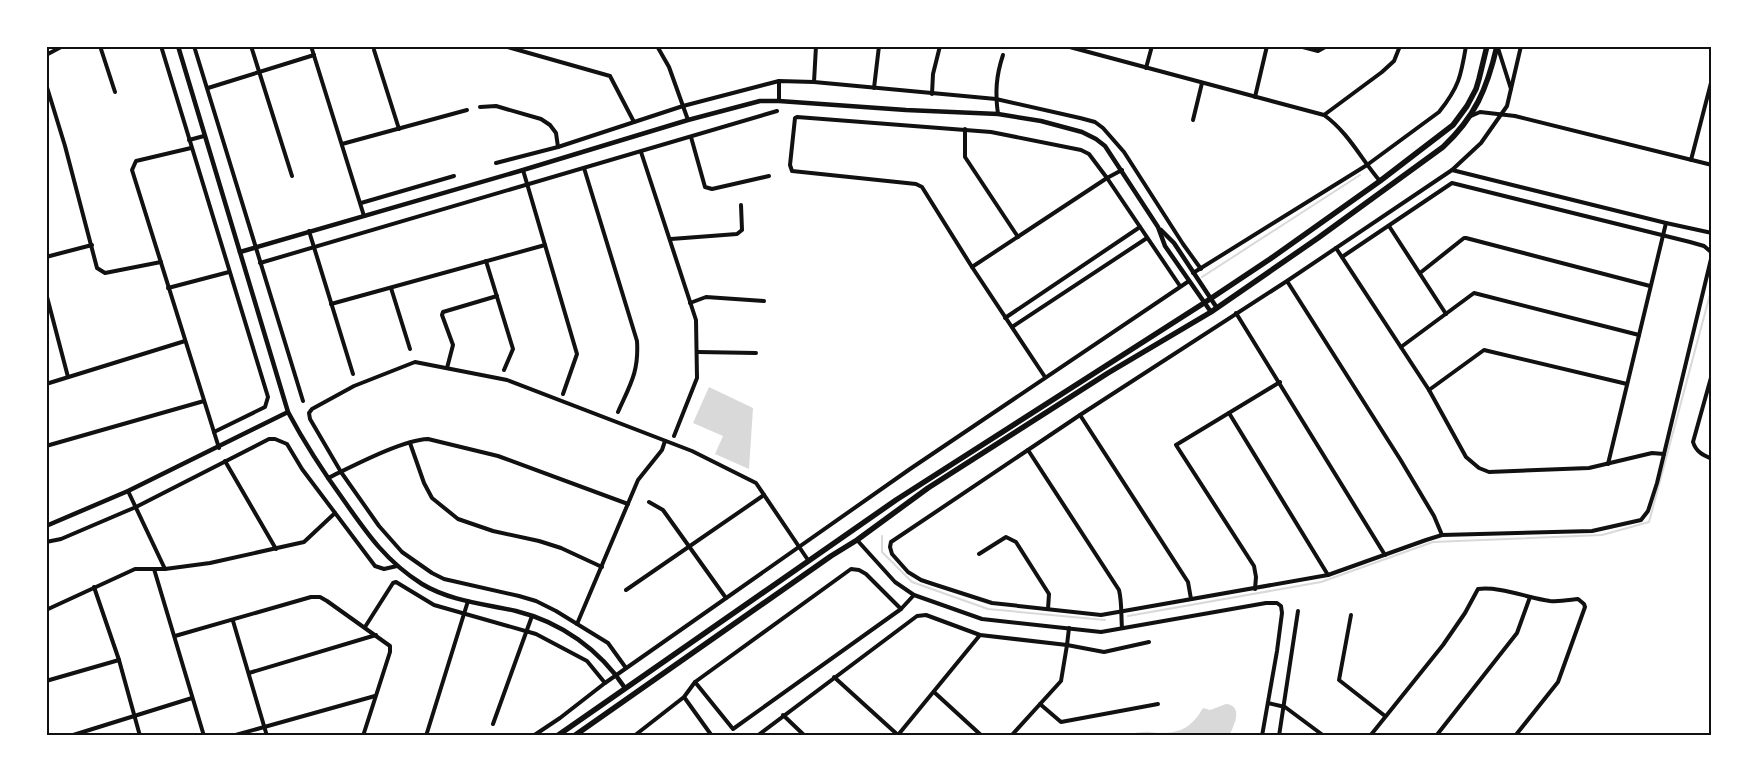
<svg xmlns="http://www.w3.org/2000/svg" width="1758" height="782" font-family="'Archivo Narrow',sans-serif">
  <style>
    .water { fill: #d9d9d9 }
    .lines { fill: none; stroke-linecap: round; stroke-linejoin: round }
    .stream { stroke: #d9d9d9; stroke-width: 2 }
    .minor { stroke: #111; stroke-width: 4 }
    .tertiary { stroke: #111; stroke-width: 4.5 }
    .primary { stroke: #111; stroke-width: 5.5 }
    .neatline { fill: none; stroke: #111; stroke-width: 2 }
  </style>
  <rect width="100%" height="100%" fill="#fff"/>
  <g class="water">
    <path d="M709 387 753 408 749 469 715 454 723 436 693 423Z"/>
    <path d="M1226 704C1244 706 1234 726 1229 736H1118C1128 735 1140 731 1150 732 1175 735 1190 731 1203 708L1210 710Z"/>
  </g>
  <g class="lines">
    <g class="stream">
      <path d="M1202 277 1360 175"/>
      <path d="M882 536V552L912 582 988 609 1105 620"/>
      <path d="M1128 616 1321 582 1433 542 1602 535 1649 522 1712 287"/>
    </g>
    <g class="minor">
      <path d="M100 46 115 92"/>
      <path d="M161 46 268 397 265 407 214 432"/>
      <path d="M194 46 303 401"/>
      <path d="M251 46 292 176"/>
      <path d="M311 46 364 216"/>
      <path d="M504 46 610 76 634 122"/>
      <path d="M657 46 669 67 688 120"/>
      <path d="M1066 46 1324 115C1349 133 1361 159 1380 181"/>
      <path d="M1299 46 1318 51 1327 46"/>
      <path d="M1498 48 1511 89"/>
      <path d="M374 50 399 129"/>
      <path d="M46 55 63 46"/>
      <path d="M1146 68 1152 46"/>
      <path d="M779 81V101"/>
      <path d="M814 82 816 46"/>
      <path d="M46 84 65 146 97 268 105 273 161 262"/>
      <path d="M208 88 314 55"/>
      <path d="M874 88 879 46"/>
      <path d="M932 94 933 74 940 46"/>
      <path d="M1255 97 1267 46"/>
      <path d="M480 107 496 106 541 119 550 125 556 133 558 147"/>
      <path d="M998 114C995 93 996 76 1003 55"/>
      <path d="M1324 115 1382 72 1394 61 1400 46"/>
      <path d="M1471 116 1480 112 1515 116 1712 165"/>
      <path d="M1193 120 1202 83"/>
      <path d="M965 129V157L1018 237"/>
      <path d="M691 137 705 187 712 189 769 176"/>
      <path d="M189 140 204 136"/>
      <path d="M342 144 467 110"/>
      <path d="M191 148 136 161 132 170 219 448"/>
      <path d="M641 152 696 320 697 378 674 436"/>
      <path d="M1691 160 1712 79"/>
      <path d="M496 163 558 147 683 106 779 81 814 82 996 99 1080 118 1095 122 1103 128 1124 152 1183 244 1201 269"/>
      <path d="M584 168 637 341C639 372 630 385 618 412"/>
      <path d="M523 170 577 354 563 394"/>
      <path d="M1452 170 1666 223 1712 233"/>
      <path d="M361 203 454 176"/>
      <path d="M1389 226 1446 314"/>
      <path d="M309 231 353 374"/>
      <path d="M671 239 737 234 742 230 741 205"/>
      <path d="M1336 248 1429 390 1466 457 1479 468 1489 472 1589 468 1652 453 1664 454"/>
      <path d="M46 257 92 245"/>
      <path d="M1342 257 1452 183 1690 242 1704 246 1711 252V259L1657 483 1648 511 1641 520 1592 531 1442 535"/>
      <path d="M486 261 513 349 504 370"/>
      <path d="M260 263 777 111"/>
      <path d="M972 267 1107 178 1122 170"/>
      <path d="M1193 273 1367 165 1439 112C1459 87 1461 76 1466 46"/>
      <path d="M1420 273 1464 238H1466L1650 286"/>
      <path d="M1287 281 1400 459 1434 516 1442 535 1426 540 1328 575 1101 615 992 603 933 584 921 580 908 572 892 554 890 547 891 542 1080 415 1287 281 1452 170 1481 143 1507 106 1521 46"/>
      <path d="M168 288 229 272"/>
      <path d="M391 288 410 349"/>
      <path d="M46 293 68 377"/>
      <path d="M690 303 706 297 764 301"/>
      <path d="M331 304 545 245"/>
      <path d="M1236 313 1385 555"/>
      <path d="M1005 318 1140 227"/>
      <path d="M1012 327 1147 238"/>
      <path d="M1401 347 1474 293 1639 335"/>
      <path d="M698 352 756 353"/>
      <path d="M447 368 453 345 442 315 443 312 497 296"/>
      <path d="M1712 374 1693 442C1696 452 1703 455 1712 459"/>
      <path d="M1045 377 972 267 922 187 916 184 792 171 790 165 795 118 797 117 991 132 1081 150 1089 154 1107 178 1180 286"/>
      <path d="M46 384 185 341"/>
      <path d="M1429 390 1484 350 1627 384"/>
      <path d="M1229 413 1328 575"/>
      <path d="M1080 415 1188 582 1191 599"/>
      <path d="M410 443 424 483 432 498 458 519 493 531 539 541 561 548 602 567"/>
      <path d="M46 446 204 401"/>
      <path d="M1028 450 1119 590C1122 602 1121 616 1122 628"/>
      <path d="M225 461 276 549"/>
      <path d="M1608 464 1666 223"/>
      <path d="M328 478C353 466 402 440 428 439L498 456 628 504"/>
      <path d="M128 491 165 569"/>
      <path d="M649 502 663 510 726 598"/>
      <path d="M857 540 895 582 914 595 982 619 1101 632 1266 603H1277L1281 606 1282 613 1277 651 1262 736"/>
      <path d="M46 542 61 539 136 507 269 439H275L287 444 302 469 375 566 384 569 397 566"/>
      <path d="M979 554 1006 537 1016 542 1049 594 1048 609"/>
      <path d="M154 569 204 736"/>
      <path d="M94 587 119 660 140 736"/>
      <path d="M1255 589 1256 577 1254 566 1176 445 1280 382"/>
      <path d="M626 590 764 495"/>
      <path d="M46 610 135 569H165L210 563 304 542 335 513"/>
      <path d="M1351 615 1339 680 1385 716"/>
      <path d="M233 621 267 736"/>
      <path d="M577 624 638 480 662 450 665 441"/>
      <path d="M365 627 393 583 396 582 434 605 536 634 587 661 605 683"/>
      <path d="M175 636 311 597H320L327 601 390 646V652L363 736"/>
      <path d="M626 668 608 643 556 611 536 601 519 596 444 579 432 573 402 552 379 526 341 472 310 419 309 413 312 409 354 386 415 362 507 380 692 451 756 483 808 560"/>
      <path d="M249 673 376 635"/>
      <path d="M834 677 899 736"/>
      <path d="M46 681 119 660"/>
      <path d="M695 682 733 729 901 609 914 595"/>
      <path d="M934 692 982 736"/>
      <path d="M684 697 712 736"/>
      <path d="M1268 703 1285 707 1324 736"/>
      <path d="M1040 704 1061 722 1158 704"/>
      <path d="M783 715 805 736"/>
      <path d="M493 724 532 616"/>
      <path d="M898 735 980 635"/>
      <path d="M70 736 192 698"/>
      <path d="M232 736 375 696"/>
      <path d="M426 736 468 601"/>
      <path d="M533 736 560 718 605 683 910 469 1189 281"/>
      <path d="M634 736 684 697 695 682 851 569 859 570 866 574 901 609"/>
      <path d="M757 736 917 616 926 615 980 635 1067 645 1104 652 1149 642"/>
      <path d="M1011 736 1061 681 1067 645 1069 628"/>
      <path d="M1279 736 1298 611"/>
      <path d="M1370 736 1443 645 1465 613 1478 589C1499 586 1528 598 1550 601 1559 602 1569 600 1578 599L1584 604 1585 607 1558 682 1515 736"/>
      <path d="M1436 736 1517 633 1530 597"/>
    </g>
    <g class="tertiary">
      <path d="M178 46 288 412C305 444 324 473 345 502 368 535 387 562 422 584 450 601 485 604 516 611 561 622 600 650 625 688"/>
      <path d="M1161 230 1174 243 1217 308"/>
      <path d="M240 252 523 170 688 120 760 101H779L906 110 998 114 1041 121 1082 132 1096 139 1105 146 1158 227 1165 246 1211 312"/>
      <path d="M46 526 128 491 288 412"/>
    </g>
    <g class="primary">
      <path d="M557 736 896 500 1204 303 1270 259 1380 181 1453 125 1467 106 1476 89 1479 79 1487 46"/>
      <path d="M574 736 831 556 857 540 928 488 1108 373 1211 312 1318 238 1443 147C1475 117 1487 89 1497 46"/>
    </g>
  </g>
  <rect width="1758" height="782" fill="none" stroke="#ffffff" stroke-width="95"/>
  <rect x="48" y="48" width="1662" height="686" class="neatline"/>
</svg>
